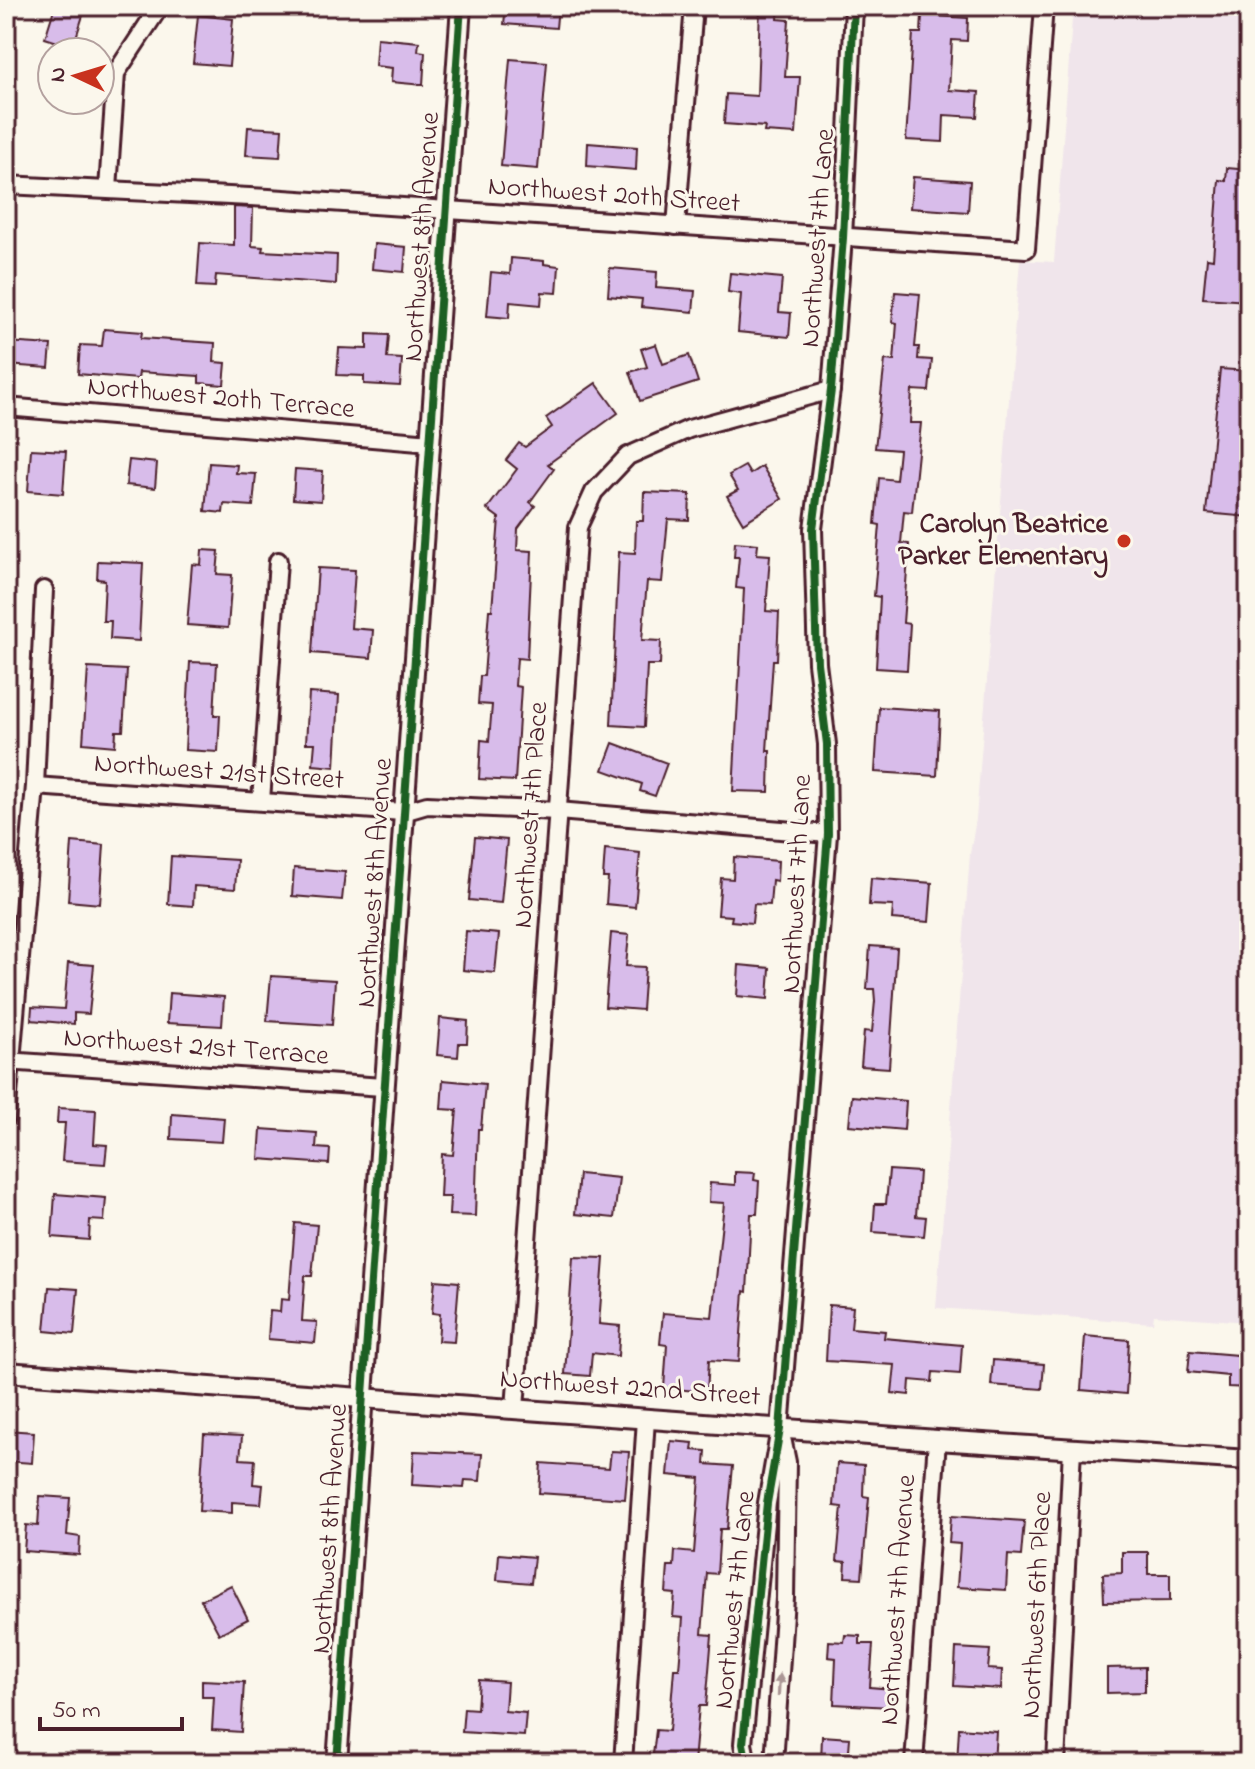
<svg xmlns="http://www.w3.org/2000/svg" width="1255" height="1769" font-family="'Indie Flower',sans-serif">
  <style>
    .built { fill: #f0e5eb }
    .building { fill: #d8bcea; stroke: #4a1f2b; stroke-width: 2 }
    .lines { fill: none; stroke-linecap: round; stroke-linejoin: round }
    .minor-casing { stroke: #4a1f2b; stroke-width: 22 }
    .tertiary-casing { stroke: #4a1f2b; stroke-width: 24 }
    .minor { stroke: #fbf7ec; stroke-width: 16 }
    .tertiary { stroke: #fbf7ec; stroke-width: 18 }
    .cycleway-casing { stroke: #fbf7ec; stroke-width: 13 }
    .cycleway { stroke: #1b5e20; stroke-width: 8 }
    .oneway { fill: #ab9695 }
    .poi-dot { fill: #c8321e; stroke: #fbf7ec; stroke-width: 3 }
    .labels { text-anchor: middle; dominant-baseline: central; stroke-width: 6; stroke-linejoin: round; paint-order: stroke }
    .street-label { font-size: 28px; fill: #4a1f2b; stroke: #fbf7ec }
    .poi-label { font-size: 28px; font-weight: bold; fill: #4a1f2b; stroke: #fbf7ec; text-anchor: end }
  </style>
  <rect width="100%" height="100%" fill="#fbf7ec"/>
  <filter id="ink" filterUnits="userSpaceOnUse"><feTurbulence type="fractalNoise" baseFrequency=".0125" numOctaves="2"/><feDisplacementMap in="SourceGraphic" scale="16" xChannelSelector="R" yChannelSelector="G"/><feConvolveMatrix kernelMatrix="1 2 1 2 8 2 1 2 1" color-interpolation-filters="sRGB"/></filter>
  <g filter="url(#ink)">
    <path class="built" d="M1073 6H1249V1322L1154 1315 1153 1323 936 1308 970 854 976 819 1020 260 1054 262Z"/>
    <g class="building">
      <path d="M55 6H86L73 47 45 38Z"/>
      <path d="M506 6H558L556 28 504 24Z"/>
      <path d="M760 6H779L778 19 789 20 785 77H800L796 134 764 132 765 127 724 124 726 94 757 96Z"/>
      <path d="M198 15 233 19 229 66 193 63Z"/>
      <path d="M922 15 968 18 967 41 952 40 949 90 979 92 977 117 944 115 943 142 906 140 913 33H921Z"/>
      <path d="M377 38 419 42 418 51 425 52 423 85 391 82 392 68 375 66Z"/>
      <path d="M510 59 547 62 538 169 501 166Z"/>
      <path d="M248 127 282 129 280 157 246 155Z"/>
      <path d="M588 143 637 147 636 170 587 166Z"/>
      <path d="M1227 168 1249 170V301L1203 298 1207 258 1213 259 1219 180 1226 181Z"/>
      <path d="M913 177 970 181 968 212 910 208Z"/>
      <path d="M234 207 253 208 252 246 263 247 262 251 337 255 336 284 216 275 215 287 197 286 200 243 234 245Z"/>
      <path d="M374 244 406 247 404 272 372 269Z"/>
      <path d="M511 258 544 261V264L559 266 557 293 542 292 541 305 510 302 509 318 487 316 491 272 510 274Z"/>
      <path d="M610 268 657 272 656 288 695 291 693 312 641 307 642 299 608 296Z"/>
      <path d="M730 273 782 278 779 312 791 313 789 337 738 332 741 294 728 292Z"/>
      <path d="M895 292 920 294 915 347H919L918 359 932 360 929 391 912 390 910 423H921L912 512 904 511 901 543 909 544 903 623 910 624 907 670 876 668 880 597 874 596 880 525 875 524 879 478 896 480 899 450 875 448 885 360 894 361 897 323 892 322Z"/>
      <path d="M104 329 142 332 141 338 215 343 214 362 226 363 224 385 199 383V376L139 372 138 379 78 374 80 345 102 346Z"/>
      <path d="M367 334 389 335 387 358 402 359 400 386 364 384V376L337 375 339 348 367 349Z"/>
      <path d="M6 342 51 345 49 368 6 365Z"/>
      <path d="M656 344 663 364 689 355 698 382 640 401 630 372 647 367 641 349Z"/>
      <path d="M1220 369 1249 371 1242 484 1249 485V517L1206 513Z"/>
      <path d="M596 383 618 413 548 464 554 469 530 502 535 506 518 529 517 550 532 551 527 659 517 658 515 686 521 687 515 781 479 779 481 740 489 741 492 705 478 704 480 676H484L489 610H492L499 518 487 509 517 469 506 460 519 443 525 447 552 427 546 418Z"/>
      <path d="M31 449 66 451 63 494 28 491Z"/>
      <path d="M129 460 157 463 155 488 126 485Z"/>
      <path d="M209 463 237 465 236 473 256 474 253 506 224 504 223 513 205 511Z"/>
      <path d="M745 466 750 474 762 466 782 499 743 523 727 496 738 490 729 475Z"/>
      <path d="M295 469 323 471 321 501 293 499Z"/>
      <path d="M644 492 690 494 689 520 668 519 662 582 647 581 642 640 661 641 660 665H647L644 727 611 725 619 552 635 553 636 521H643Z"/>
      <path d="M735 542 758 544 757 554 770 555 766 611 779 612 777 660H773L767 751H770L769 792 733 791 744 589 736 588 739 557H734Z"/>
      <path d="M202 550 219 551 217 574 232 575 228 628 187 625 192 564 201 565Z"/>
      <path d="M98 561 143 563 139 641 110 639 111 621H103L105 580 97 579Z"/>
      <path d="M318 568 355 570 351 628 373 630 371 658 312 653Z"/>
      <path d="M190 662 217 663 214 715H220L218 752 185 750Z"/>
      <path d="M88 668 127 670 123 731H116L115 746 83 743Z"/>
      <path d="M309 693 339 695 335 767 313 765 315 743H306Z"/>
      <path d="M879 707 940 711 937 776 875 772Z"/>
      <path d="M613 743 667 763 655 796 640 791 642 784 603 770Z"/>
      <path d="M475 837 507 840 501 903 469 900Z"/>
      <path d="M72 842 104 845 100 904 68 901Z"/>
      <path d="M605 849 640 853 635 907 606 904 608 878H603Z"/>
      <path d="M171 856 237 860 235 889 194 886 193 906 168 904Z"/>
      <path d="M734 857 778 861 777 881 772 880 770 905 754 904 752 923 731 921 732 916 718 915 721 878 733 879Z"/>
      <path d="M294 868 345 872 342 900 292 896Z"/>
      <path d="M871 878 932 883 929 922 892 919 893 906 869 905Z"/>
      <path d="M466 931 499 934 495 973 463 970Z"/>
      <path d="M611 933 629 935 626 966 645 967 642 1010 605 1007Z"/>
      <path d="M870 946 897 948 889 1068 861 1066 864 1031 872 1032 875 1001 874 989H867Z"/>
      <path d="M68 963 94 965 89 1014 74 1013V1024L31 1020 32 1007 64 1009Z"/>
      <path d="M739 965 770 968 768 999 737 996Z"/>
      <path d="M271 976 335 980 332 1025 267 1021Z"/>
      <path d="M169 993 224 997 222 1026 167 1023Z"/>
      <path d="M440 1018 468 1021 467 1043H459L458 1057 437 1055Z"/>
      <path d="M443 1080 485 1084 481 1129H478L475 1216 449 1215 450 1197H440L442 1154 453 1155 457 1110 441 1109Z"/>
      <path d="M852 1096 906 1101 904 1130 849 1125Z"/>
      <path d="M58 1108 96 1110 94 1144 107 1145 105 1164 62 1161 65 1123H57Z"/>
      <path d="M172 1114 224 1118 222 1142 171 1139Z"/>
      <path d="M261 1129 317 1133 316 1148 330 1149 329 1164 259 1159Z"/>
      <path d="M889 1170 919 1172 916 1216 926 1217 924 1236 873 1232 875 1204H886Z"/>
      <path d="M735 1172 755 1173 754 1180 759 1181 757 1214H751L747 1292 744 1291 739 1362 709 1360 707 1392 664 1388 667 1345 660 1344 663 1313 712 1317 724 1203 709 1202 710 1183 735 1185Z"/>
      <path d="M579 1174 619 1178 614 1218 575 1214Z"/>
      <path d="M55 1194 106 1198 104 1221 90 1220 89 1240 52 1237Z"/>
      <path d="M295 1223 317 1225 312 1276H305L302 1321 317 1322 315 1343 268 1339 270 1311 280 1312 281 1299 289 1300Z"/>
      <path d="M573 1257 604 1258 599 1324 620 1326 618 1356 592 1353 590 1376 565 1374Z"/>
      <path d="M435 1280 459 1282 454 1342 438 1341 440 1314 432 1313Z"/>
      <path d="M49 1287 78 1289 74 1334 45 1331Z"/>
      <path d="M829 1305 853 1307 851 1328 885 1331 884 1338 962 1345 960 1374 933 1372 932 1382 910 1380 909 1395 892 1393 895 1365 826 1361Z"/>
      <path d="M1085 1336 1129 1340 1126 1394 1081 1390Z"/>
      <path d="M1190 1351 1249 1356V1388L1228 1387V1376L1188 1372Z"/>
      <path d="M993 1360 1044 1364 1042 1389 991 1385Z"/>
      <path d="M6 1430 34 1432 32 1463 6 1461Z"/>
      <path d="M204 1434 242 1436 240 1459 255 1460 253 1484 263 1485 261 1504 232 1502V1513L199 1511Z"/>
      <path d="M671 1441 693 1443 692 1450 706 1451 705 1464 733 1466 727 1529H720L717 1574 707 1573 702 1634 712 1635 706 1706H699L694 1763H652L656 1730 669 1731 674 1669H679L683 1618 673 1617 675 1594 666 1593 668 1566H674L675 1551 694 1553 700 1478 668 1475Z"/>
      <path d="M414 1451 482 1454 480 1481 465 1480 464 1488 412 1485Z"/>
      <path d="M611 1451 629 1452 625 1499 539 1493 541 1463 609 1468Z"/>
      <path d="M837 1463 864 1465 863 1496 869 1497 862 1578 845 1577 846 1562 837 1561 842 1507 834 1506Z"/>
      <path d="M40 1496 70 1498 67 1535 80 1537 79 1555 24 1551 26 1525 38 1526Z"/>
      <path d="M951 1516 1024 1521 1021 1556 1008 1555 1006 1590 957 1587 960 1544 949 1543Z"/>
      <path d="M1122 1552H1148V1574H1170V1601L1104 1602 1103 1574 1122 1573Z"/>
      <path d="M499 1554 534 1557 531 1583 497 1580Z"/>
      <path d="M231 1585 248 1619 219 1634 201 1600Z"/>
      <path d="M845 1635 860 1636V1644H873L870 1687 892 1689 891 1707 834 1704 836 1658 828 1657 829 1641 844 1642Z"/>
      <path d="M956 1648 990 1650 988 1669 1002 1670 1001 1689 954 1686Z"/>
      <path d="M1145 1667V1692L1107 1693V1668Z"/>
      <path d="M202 1680 244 1682 241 1732 212 1730 214 1697H202Z"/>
      <path d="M479 1680 507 1682 505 1711 526 1713 524 1736 462 1732 464 1708 477 1709Z"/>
      <path d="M959 1728 996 1731 994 1763H957Z"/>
      <path d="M822 1736 850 1738 848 1763H821Z"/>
    </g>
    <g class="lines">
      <defs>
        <g id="minor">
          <path d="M6 185 269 198 1026 249 1044 6"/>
          <path d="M108 189 116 73 160 6"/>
          <path d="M676 226 694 6"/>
          <path d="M6 407 431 443"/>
          <path d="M35 786 403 812 427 805 558 811 828 834"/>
          <path d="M261 801 278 561"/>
          <path d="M6 1061 383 1087"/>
          <path d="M6 1118 35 786 44 590"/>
          <path d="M515 1409 578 527 594 492 628 456 689 429 831 390"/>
          <path d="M623 1763 646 1419"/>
          <path d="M747 1763 743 1744 767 1503 780 1429 828 834 827 744 817 663 813 529 831 390 843 238 854 6"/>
          <path d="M774 1763 785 1598 787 1462 782 1438"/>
          <path d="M914 1763 937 1440"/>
          <path d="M1056 1763 1072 1449"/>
        </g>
        <g id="tertiary">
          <path d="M6 1372 937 1440 1249 1460"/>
          <path d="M337 1763 461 6"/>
        </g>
      </defs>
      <use href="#minor" class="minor-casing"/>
      <use href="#tertiary" class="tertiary-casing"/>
      <use href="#minor" class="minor"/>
      <use href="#tertiary" class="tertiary"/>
      <defs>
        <g id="cycleway">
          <path d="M337 1763 461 6"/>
          <path d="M747 1763 743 1744 767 1503 780 1429 828 834 827 744 817 663 813 529 831 390 843 238 854 6"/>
        </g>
      </defs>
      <use href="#cycleway" class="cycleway-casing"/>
      <use href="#cycleway" class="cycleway"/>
    </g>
    <defs><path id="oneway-solid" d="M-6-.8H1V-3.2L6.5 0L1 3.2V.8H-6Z" transform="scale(2)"/></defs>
    <use class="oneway" href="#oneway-solid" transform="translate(779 1685) rotate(-87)"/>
  </g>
  <circle class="poi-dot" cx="1124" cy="541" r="8"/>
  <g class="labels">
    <g class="street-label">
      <text transform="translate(614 196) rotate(4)">Northwest 20th Street</text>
      <text transform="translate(423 237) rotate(-86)">Northwest 8th Avenue</text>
      <text transform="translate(819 238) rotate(-86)">Northwest 7th Lane</text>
      <text transform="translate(221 399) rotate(5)">Northwest 20th Terrace</text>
      <text transform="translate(219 773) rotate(4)">Northwest 21st Street</text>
      <text transform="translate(532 815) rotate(-86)">Northwest 7th Place</text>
      <text transform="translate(376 883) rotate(-86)">Northwest 8th Avenue</text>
      <text transform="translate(798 884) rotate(-87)">Northwest 7th Lane</text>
      <text transform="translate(196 1048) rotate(4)">Northwest 21st Terrace</text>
      <text transform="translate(630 1389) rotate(4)">Northwest 22nd Street</text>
      <text transform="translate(331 1529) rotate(-86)">Northwest 8th Avenue</text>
      <text transform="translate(736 1600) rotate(-84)">Northwest 7th Lane</text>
      <text transform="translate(899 1600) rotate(-86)">Northwest 7th Avenue</text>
      <text transform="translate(1038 1605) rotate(-87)">Northwest 6th Place</text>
    </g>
    <g class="poi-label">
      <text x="1108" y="525">Carolyn Beatrice<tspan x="1108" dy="32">Parker Elementary</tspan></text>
    </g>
  </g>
  <rect width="1255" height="1769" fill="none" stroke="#fbf7ec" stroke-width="32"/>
  <rect x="16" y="16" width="1223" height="1737" fill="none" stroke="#4a1f2b" stroke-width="3" filter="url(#ink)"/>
  <g transform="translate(76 76) rotate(274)"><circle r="38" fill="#fbf7ec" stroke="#b4a19f" stroke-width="2"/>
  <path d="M0-6L14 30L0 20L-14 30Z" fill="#c8321e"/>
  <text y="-12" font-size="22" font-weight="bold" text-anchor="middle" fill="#4a1f2b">N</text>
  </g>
  <path d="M40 1717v12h142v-12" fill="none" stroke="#4a1f2b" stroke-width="4"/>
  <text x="52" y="1717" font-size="24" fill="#4a1f2b" stroke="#fbf7ec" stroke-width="6" paint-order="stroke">50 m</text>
</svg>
